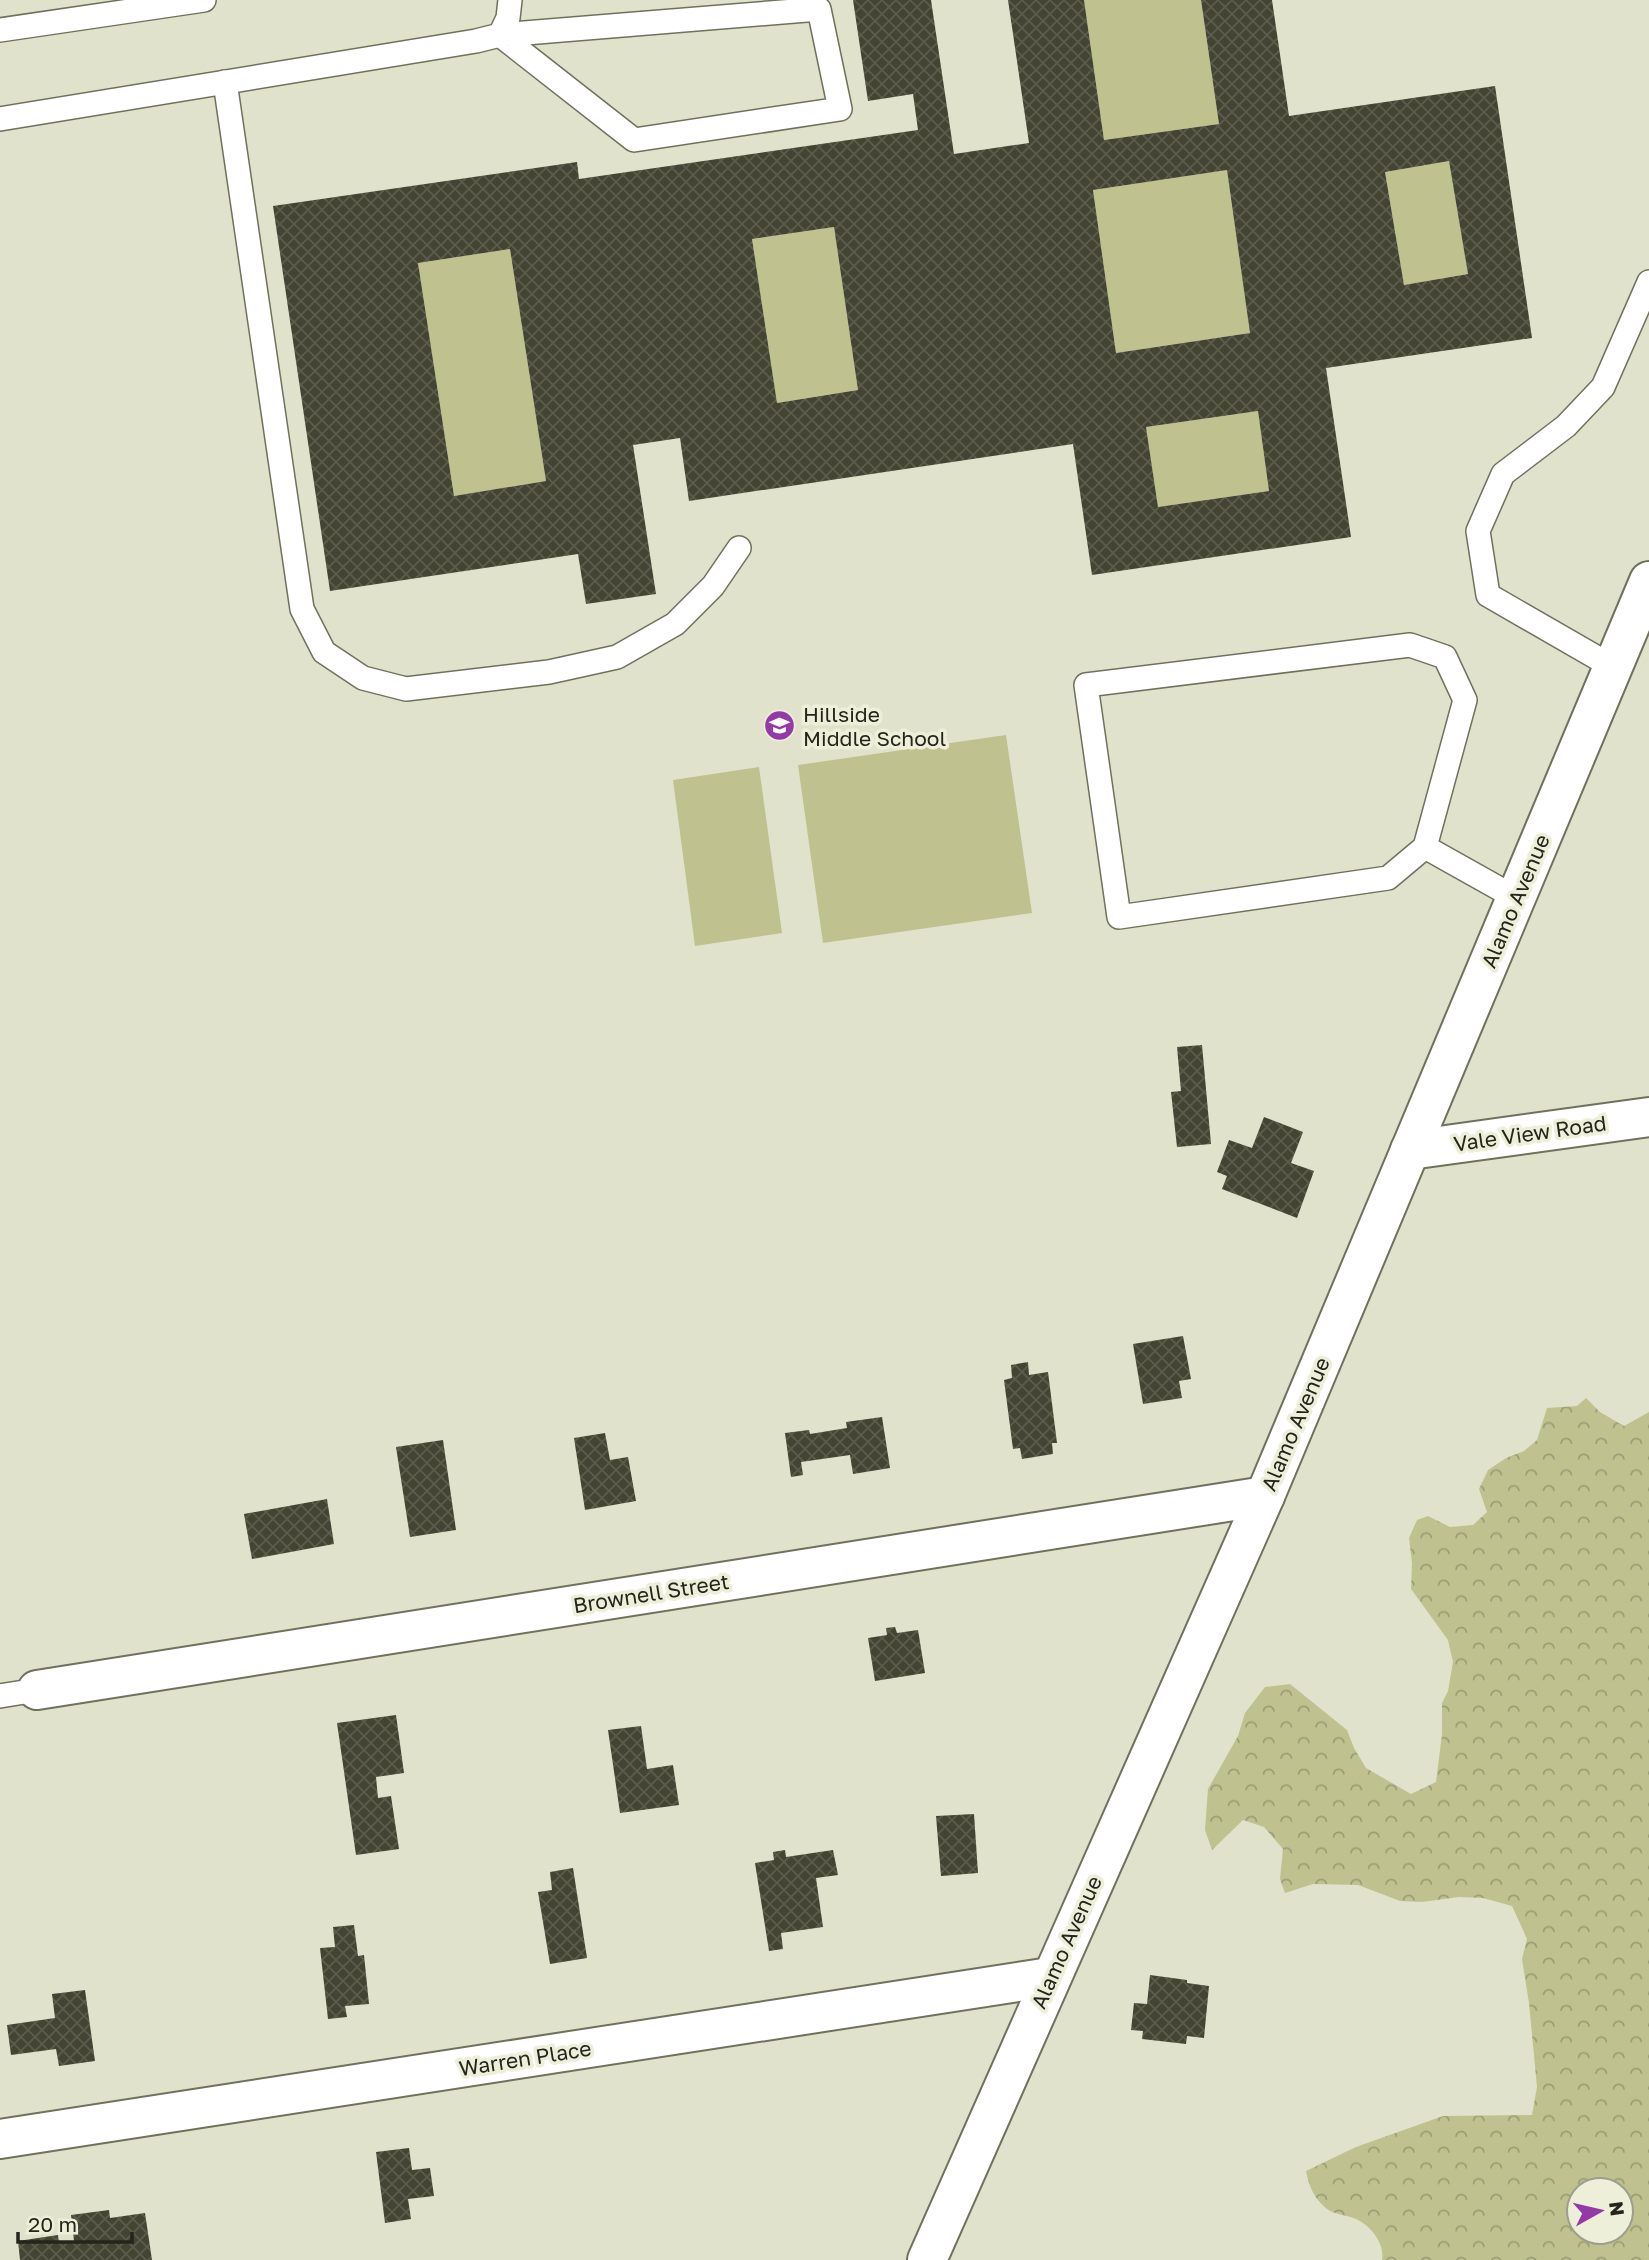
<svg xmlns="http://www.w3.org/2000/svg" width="1649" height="2260" font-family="'Golos Text',sans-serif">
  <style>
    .green { fill: #bfc28f }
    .forest { fill: url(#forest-crowns); fill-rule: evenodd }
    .building { fill: url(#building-cross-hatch); fill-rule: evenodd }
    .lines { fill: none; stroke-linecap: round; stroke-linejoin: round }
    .service-casing { stroke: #70715d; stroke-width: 26 }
    .minor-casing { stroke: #70715d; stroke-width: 42 }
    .tertiary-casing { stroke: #70715d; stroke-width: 42 }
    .service { stroke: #fff; stroke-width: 23 }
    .minor { stroke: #fff; stroke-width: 38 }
    .tertiary { stroke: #fff; stroke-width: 38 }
    .labels { text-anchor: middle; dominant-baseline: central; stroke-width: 7; stroke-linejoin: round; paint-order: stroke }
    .poi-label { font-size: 21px; fill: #24251c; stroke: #eeefd9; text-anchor: start }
    .street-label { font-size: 21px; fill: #24251c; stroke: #eeefd9 }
  </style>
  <defs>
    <pattern id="forest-crowns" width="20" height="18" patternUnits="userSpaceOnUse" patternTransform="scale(1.75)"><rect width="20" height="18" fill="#bfc28f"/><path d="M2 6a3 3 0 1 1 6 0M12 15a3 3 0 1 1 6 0" fill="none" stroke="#9b9d74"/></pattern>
    <pattern id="building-cross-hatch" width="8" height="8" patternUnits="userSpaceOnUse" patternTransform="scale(1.75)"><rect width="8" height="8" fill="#434432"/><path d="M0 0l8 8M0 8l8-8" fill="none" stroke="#5b5c4d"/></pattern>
  </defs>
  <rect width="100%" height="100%" fill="#e0e2cc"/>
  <g class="green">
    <path d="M1084 0H1201L1219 124 1104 140Z"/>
    <path d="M1449 161 1468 274 1404 285 1385 172Z"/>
    <path d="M1227 170 1250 333 1116 353 1093 190Z"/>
    <path d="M834 227 858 390 777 403 752 239Z"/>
    <path d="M510 249 546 481 454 496 418 263Z"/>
    <path d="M1258 411 1269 491 1158 507 1146 427Z"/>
    <path d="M1006 735 1032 913 823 943 798 765Z"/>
    <path d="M759 767 782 933 695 946 673 780Z"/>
  </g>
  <path class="forest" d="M1586 1398 1600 1412 1624 1426 1649 1412V2260H1382C1385 2245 1372 2227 1358 2220 1349 2215 1335 2215 1327 2209 1314 2199 1309 2186 1306 2171L1356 2147 1443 2116 1532 2115 1537 2087 1529 2003 1522 1959 1527 1939 1512 1906 1483 1898 1459 1897 1422 1902 1400 1901 1358 1885 1313 1884 1285 1893 1280 1879 1283 1849 1264 1827 1243 1820 1212 1850 1205 1830 1208 1789 1238 1736 1245 1713 1265 1687 1290 1684 1347 1730 1354 1748 1366 1768 1411 1794 1436 1782 1442 1734V1703L1448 1691 1453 1662 1448 1640 1411 1589 1412 1563 1409 1538 1417 1520 1428 1516 1450 1527 1473 1525 1487 1512 1479 1489 1488 1470 1506 1458 1524 1451 1537 1440 1547 1408 1577 1406ZM1579 2190H1621V2232H1579Z"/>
  <g class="building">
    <path d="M853 0H931L954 154 1029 143 1008 0H1084L1104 140 1219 124 1201 0H1272L1289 116 1495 86 1532 338 1326 368 1351 537 1092 575 1073 444 689 501 680 438 633 445 656 594 586 604 578 554 330 591 273 206 577 162 579 179 918 130 913 94 868 101ZM1449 161 1468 274 1404 285 1385 172ZM1227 170 1250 333 1116 353 1093 190ZM834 227 858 390 777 403 752 239ZM510 249 546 481 454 496 418 263ZM1258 411 1269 491 1158 507 1146 427Z"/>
    <path d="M1202 1045 1211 1144 1177 1147 1171 1092 1181 1091 1177 1047Z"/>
    <path d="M1264 1117 1303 1132 1291 1163 1314 1171 1297 1218 1222 1189 1227 1176 1217 1172 1229 1140 1252 1148Z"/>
    <path d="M1183 1336 1191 1379 1179 1381 1182 1398 1143 1404 1133 1344Z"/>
    <path d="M1028 1362 1029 1375 1048 1372 1057 1443H1052L1053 1454 1022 1459 1020 1448 1013 1449 1004 1380 1012 1378 1011 1365Z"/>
    <path d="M882 1417 890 1468 853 1474 850 1455 801 1462 803 1475 791 1477 785 1433 809 1430 810 1434 847 1428 846 1422Z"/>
    <path d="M605 1433 610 1460 628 1457 636 1501 585 1510 574 1438Z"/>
    <path d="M443 1440 456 1530 410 1537 396 1447Z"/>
    <path d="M327 1499 334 1544 252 1559 244 1514Z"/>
    <path d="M895 1627 897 1633 918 1630 925 1673 875 1681 868 1638 887 1635 886 1628Z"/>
    <path d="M396 1715 404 1773 376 1777 378 1798 391 1796 399 1849 356 1855 337 1723Z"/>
    <path d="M641 1726 647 1769 673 1765 679 1805 620 1813 608 1730Z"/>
    <path d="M974 1814 978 1873 941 1876 936 1816Z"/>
    <path d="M785 1850 786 1857 833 1850 838 1875 816 1878 823 1927 781 1933 783 1949 769 1951 755 1863 774 1860 773 1852Z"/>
    <path d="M573 1868 587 1958 550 1964 538 1892 552 1890 550 1872Z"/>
    <path d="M354 1925 358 1956 364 1955 369 2004 345 2006 347 2017 328 2019 320 1948 335 1947 333 1927Z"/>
    <path d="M1150 1975 1187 1980V1983L1209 1986 1204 2038 1187 2036 1186 2044 1142 2039 1143 2031 1131 2030 1134 2003 1147 2004Z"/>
    <path d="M85 1990 95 2061 59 2066 56 2049 11 2055 7 2025 55 2018 52 1994Z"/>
    <path d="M409 2148 412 2170 430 2168 434 2196 408 2199 411 2219 385 2223 376 2152Z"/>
    <path d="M109 2210 110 2218 145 2213 152 2260H20L18 2241 58 2235 59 2243 74 2241 71 2215Z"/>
  </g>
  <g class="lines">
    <defs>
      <g id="service">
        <path d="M819 9 840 109 634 140 500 35Z"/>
        <path d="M0 30 204 0"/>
        <path d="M225 82 302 609 324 652 363 678 406 689 549 672 617 657 675 624 713 586 739 548"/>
        <path d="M0 119 476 41 500 35 508 18 510 0"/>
        <path d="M1613 667 1488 595 1478 531 1503 474 1566 426 1603 387 1649 282"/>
        <path d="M1425 847 1465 700 1445 657 1410 645 1086 685 1119 917 1388 878 1425 847 1516 898"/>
        <path d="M0 1696 37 1690"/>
      </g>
      <g id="minor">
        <path d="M1410 1150 1649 1117"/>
        <path d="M37 1690 1265 1496"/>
        <path d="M0 2139 1050 1977"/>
      </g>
      <path id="tertiary" d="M927 2260 1265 1496 1649 581"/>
    </defs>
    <use href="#service" class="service-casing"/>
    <use href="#minor" class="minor-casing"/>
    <use href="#tertiary" class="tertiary-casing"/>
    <use href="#service" class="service"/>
    <use href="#minor" class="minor"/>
    <use href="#tertiary" class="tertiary"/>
  </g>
  <defs>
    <symbol id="school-disc" viewBox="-11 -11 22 22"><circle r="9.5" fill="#943aa6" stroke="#eeefd9"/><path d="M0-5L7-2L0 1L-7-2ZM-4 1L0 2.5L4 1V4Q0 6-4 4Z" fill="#fff"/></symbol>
  </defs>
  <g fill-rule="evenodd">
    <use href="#school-disc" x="762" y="708" width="35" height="35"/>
  </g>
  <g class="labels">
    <g class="poi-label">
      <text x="803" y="714">Hillside<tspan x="803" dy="24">Middle School</tspan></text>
    </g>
    <g class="street-label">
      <text transform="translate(1515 901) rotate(-67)">Alamo Avenue</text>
      <text transform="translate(1530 1133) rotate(-8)">Vale View Road</text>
      <text transform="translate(1295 1424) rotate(-67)">Alamo Avenue</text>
      <text transform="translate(651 1593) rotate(-9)">Brownell Street</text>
      <text transform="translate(1066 1942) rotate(-66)">Alamo Avenue</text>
      <text transform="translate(525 2058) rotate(-9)">Warren Place</text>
    </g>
  </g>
  <g transform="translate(1600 2211) rotate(82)"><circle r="33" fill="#eeefd9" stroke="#9d9e8d" stroke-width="2"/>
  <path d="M0-5L12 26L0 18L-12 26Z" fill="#943aa6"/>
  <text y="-10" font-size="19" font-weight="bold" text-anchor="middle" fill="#24251c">N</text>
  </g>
  <path d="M18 2232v10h114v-10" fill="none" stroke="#24251c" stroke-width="3.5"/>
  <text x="28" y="2232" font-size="21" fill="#24251c" stroke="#eeefd9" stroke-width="5" paint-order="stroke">20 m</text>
</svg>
